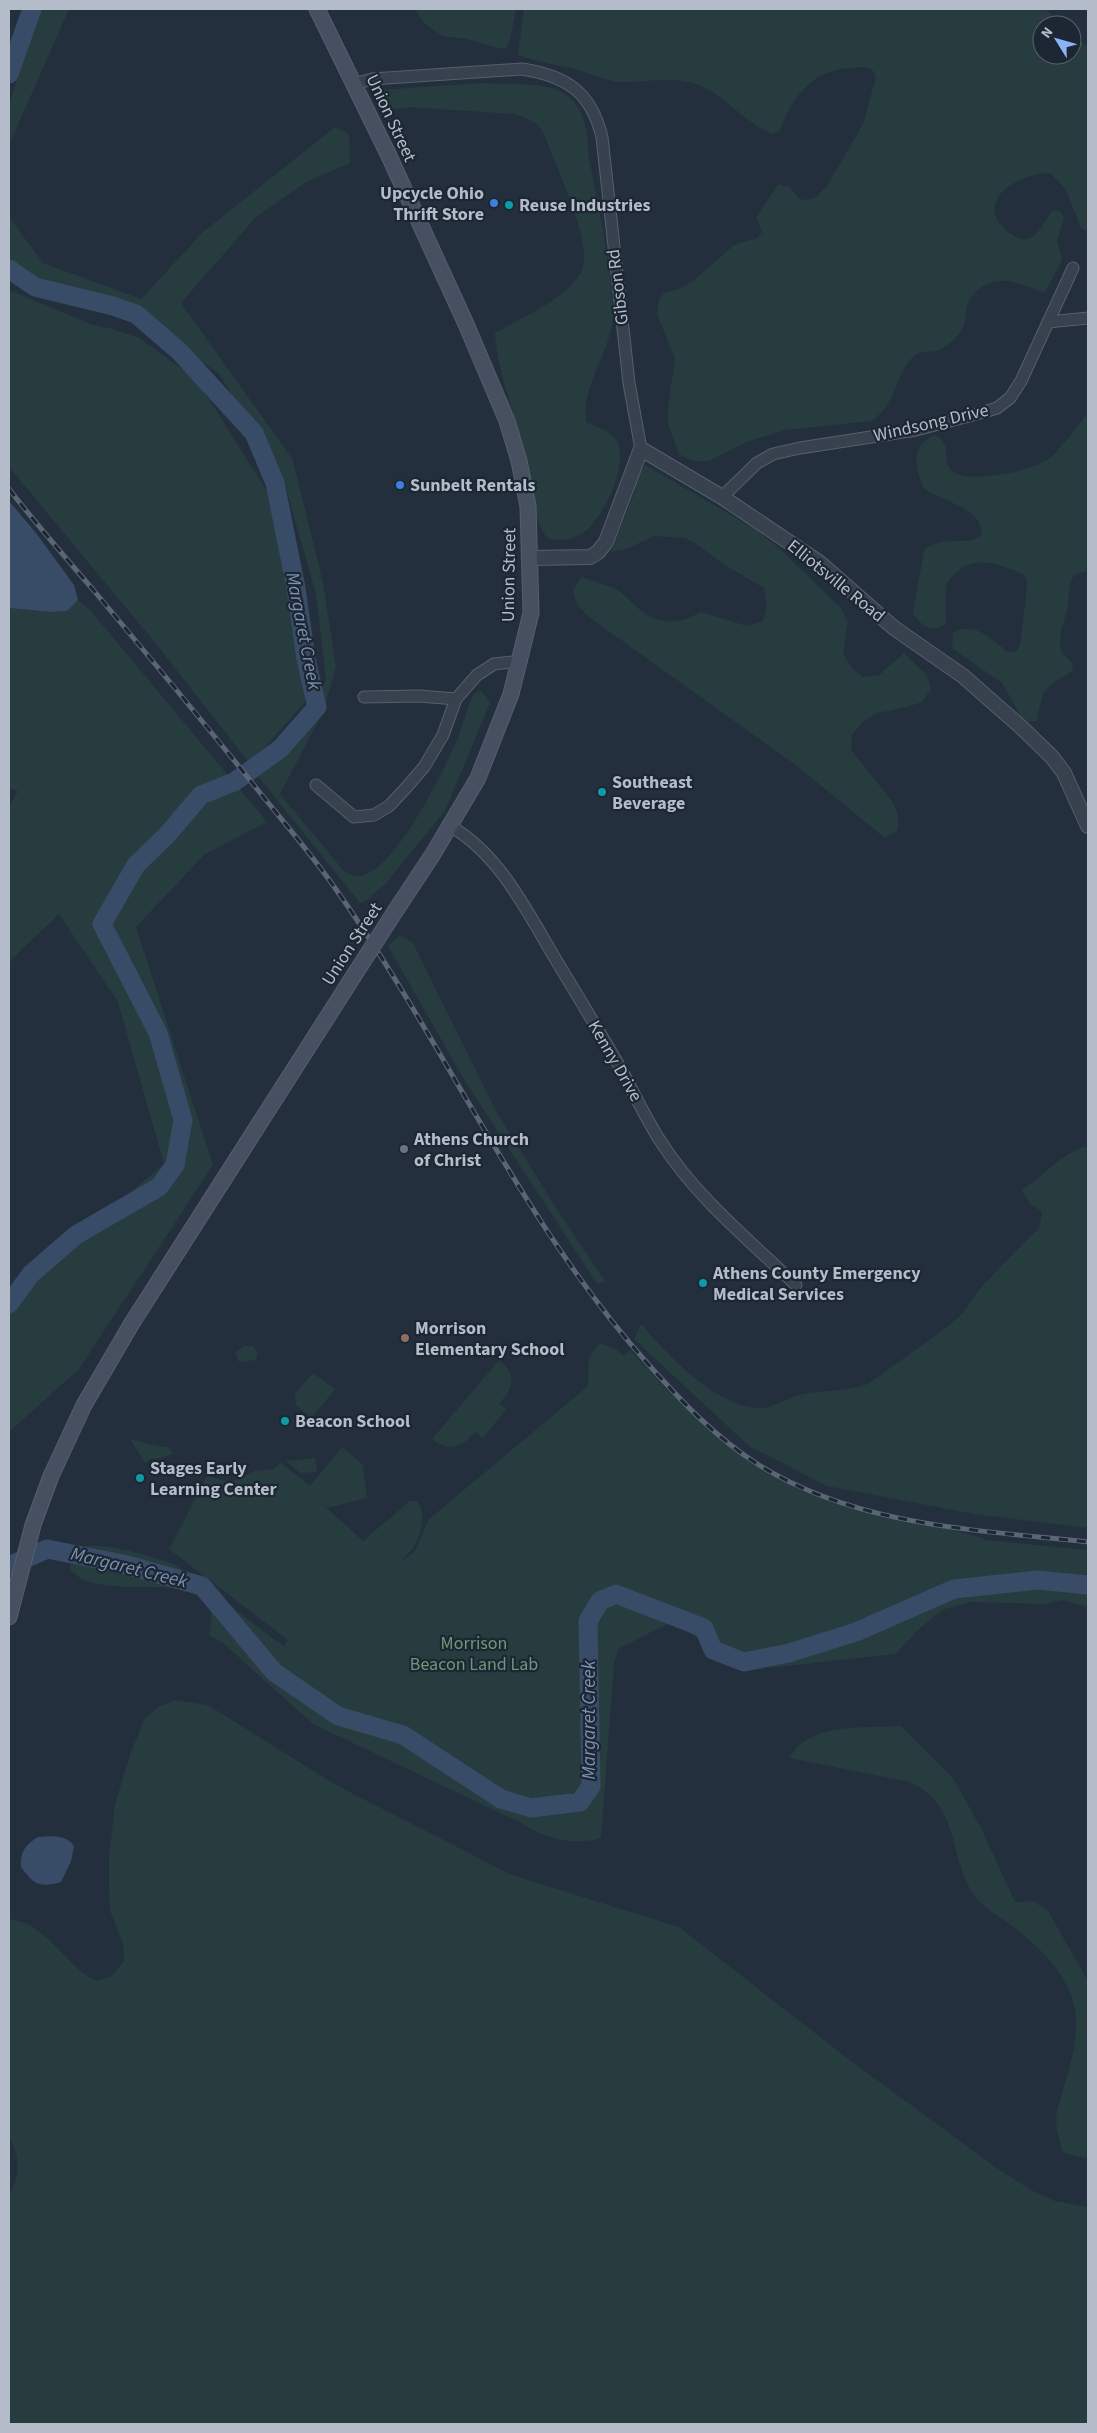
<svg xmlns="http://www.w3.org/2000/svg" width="1097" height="2433" font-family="'Source Sans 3',sans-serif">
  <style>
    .green { fill: #263c3f }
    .water { fill: #394c67 }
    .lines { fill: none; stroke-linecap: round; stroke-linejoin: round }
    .river { stroke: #394c67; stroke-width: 19 }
    .minor-casing { stroke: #565f6c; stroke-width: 13 }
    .tertiary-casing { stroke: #565f6c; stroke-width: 16 }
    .secondary-casing { stroke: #565f6c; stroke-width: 17 }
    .minor { stroke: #38414e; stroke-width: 11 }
    .tertiary { stroke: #38414e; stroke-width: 14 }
    .secondary { stroke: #465061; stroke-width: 15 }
    .rail-casing { stroke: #5a6575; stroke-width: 5 }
    .rail { stroke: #1d2633; stroke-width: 3; stroke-dasharray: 9; stroke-linecap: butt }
    .secondary-bridge-casing { stroke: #565f6c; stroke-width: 17; stroke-linecap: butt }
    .secondary-bridge { stroke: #465061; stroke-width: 15 }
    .shop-dot { fill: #3f7fe0; stroke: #1d2633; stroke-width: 2 }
    .culture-dot { fill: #0f9aa8; stroke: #1d2633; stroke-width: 2 }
    .worship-dot { fill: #6b7280; stroke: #1d2633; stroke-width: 2 }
    .education-dot { fill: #8d6e63; stroke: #1d2633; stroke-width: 2 }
    .labels { text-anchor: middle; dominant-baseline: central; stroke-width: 4.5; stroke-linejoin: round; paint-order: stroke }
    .street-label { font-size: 18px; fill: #b4bcc9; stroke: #1d2633 }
    .poi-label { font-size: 18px; font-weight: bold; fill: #b4bcc9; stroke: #1d2633; text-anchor: start }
    .park-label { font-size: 18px; fill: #6b9a76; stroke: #1d2633 }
    .water-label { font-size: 19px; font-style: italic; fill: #7c92b1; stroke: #1d2633 }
  </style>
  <rect width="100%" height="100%" fill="#242f3e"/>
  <g class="green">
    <path d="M40 9H69L9 145V105Z"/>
    <path d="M415 9H516L510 40 506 48H498L467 39 442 36 423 22Z"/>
    <path d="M524 9H1045L1063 25H1042V55H1072V33L1088 47V232L1081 228 1066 190 1050 173C1016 173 969 204 1011 234 1016 237 1022 241 1028 239 1040 235 1045 219 1053 210L1060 211 1064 218 1057 242 1062 257 1060 265 1044 293C1022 284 996 271 976 292 974 294 970 298 969 300 964 313 969 324 957 336 954 340 941 350 936 351 925 353 920 349 912 358 894 377 896 406 871 421L786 430 746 442 709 461H693L679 454 668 424V408L675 359 657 314 659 299 664 293 679 289 693 281 734 245 757 238 762 232 756 217 778 184 789 187 800 199 808 200 816 197 827 186 863 124 876 77 872 69C864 66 859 68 850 68 812 70 792 97 780 131L773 134C743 123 725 93 693 83 672 77 651 81 629 82 610 84 591 73 574 69 554 64 537 62 518 55Z"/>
    <path d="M482 83C546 86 588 76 589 159 597 201 607 244 611 287 611 296 614 307 613 317 609 357 581 385 586 422 595 426 606 429 613 436 635 457 601 526 578 536 568 541 558 540 548 539 528 513 529 472 521 441 512 405 497 370 495 333 519 319 575 295 583 267 590 242 563 182 553 157 549 148 546 136 541 129 534 120 525 117 515 114L409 107 394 109 379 106 380 90Z"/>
    <path d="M335 127 349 134 350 163 308 181 256 217 181 303 293 460 323 583 336 666 324 710 280 794 345 872C349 874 354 876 359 876 394 874 444 770 457 740 463 725 467 708 474 694L481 690 490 703 445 811 385 884 367 900 360 903 257 775 284 739 310 715 326 679 316 594 282 475 219 374 135 312 49 289 9 263V217L43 263 141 299 203 232Z"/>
    <path d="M9 290 93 325 109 328 139 338 197 380 273 501 314 692 250 764 153 640 9 467Z"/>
    <path d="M1088 413V571L1075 574C1067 585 1070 593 1068 605 1065 622 1056 636 1062 653L1073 664 1072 671C1042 691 1044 685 1037 721L1029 722 1022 718 1002 683 952 648 953 633C973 620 993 640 1008 652L1016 651 1020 646 1027 588V581L1023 574C1001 565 972 553 954 575 951 577 948 581 947 584 944 596 946 611 946 624 934 633 920 626 913 613L924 551C941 533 964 548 982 535 982 506 940 502 923 487 915 467 910 445 935 435 955 445 938 462 955 473 972 483 1036 471 1051 457 1065 444 1076 427 1088 413Z"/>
    <path d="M645 465 755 529 780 549 841 608 848 622 843 653 851 667 863 677 879 675 904 653 927 675 931 689 922 702 907 707 877 713 863 722 852 734 851 750 891 800 898 814V830L885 838 797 766 589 617 578 606 573 591 581 577 617 589 641 611 654 619 670 622 686 619 701 612 747 626 763 621 767 605 764 588 723 564 698 545 685 538 654 536 627 549 611 552 634 494 637 478Z"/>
    <path d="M78 600 90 610 267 822 205 854 136 927 213 1165 79 1369 9 1432V1295L164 1164 118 1002 59 914 9 962V807L18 791 9 788V608L52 612 67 611Z"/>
    <path d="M400 935 413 943 496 1111 558 1211 605 1281 597 1284 465 1081 388 946Z"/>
    <path d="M1088 1146V1528L974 1514 827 1486 749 1446 634 1339 641 1324C667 1354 715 1405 756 1408 771 1410 789 1397 804 1394 825 1390 847 1391 868 1384L950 1325 963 1313 981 1287 1039 1228 1042 1212 1030 1203 1021 1190C1045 1176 1060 1153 1088 1146Z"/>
    <path d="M600 1343 617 1350 624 1356 630 1350 668 1391 719 1437 804 1492 983 1538 984 1540 1088 1550V1607L1062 1600 1044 1604 970 1602 942 1610 919 1629 895 1654 768 1668 756 1662 743 1666 671 1622 618 1649 614 1664 601 1838C573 1846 545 1839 521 1823L313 1724 223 1643 209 1635C224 1583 166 1587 132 1587 119 1587 102 1585 89 1582 82 1580 75 1574 69 1570 72 1562 74 1552 81 1548 95 1539 167 1559 180 1568 216 1591 248 1622 284 1646L288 1640 169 1549 207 1476 231 1482 255 1471 274 1469 280 1462 310 1486 342 1447 363 1465 367 1498 328 1508 318 1500 363 1541 410 1501H416C428 1511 421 1534 414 1546 411 1552 404 1556 402 1561L415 1551 429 1519 588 1386 589 1357Z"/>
    <path d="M243 1346H252L258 1352 256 1360 239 1362 235 1353Z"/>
    <path d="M499 1360C517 1375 514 1387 499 1404L506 1409 483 1438 475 1432C463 1447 449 1453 432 1439Z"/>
    <path d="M313 1373 335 1389 314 1415 310 1417 296 1405 295 1394Z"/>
    <path d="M131 1440C144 1441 155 1447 168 1447L173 1454 155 1459 152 1458 145 1463Z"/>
    <path d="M315 1458 317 1472 300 1473 286 1461Z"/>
    <path d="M175 1700 208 1705 336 1785 512 1875 679 1927 851 2061 998 2169 1031 2190 1055 2201 1088 2207V2424H9V2193C22 2178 19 2152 9 2137V1919C16 1921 25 1922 31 1926 56 1941 70 1968 96 1981L112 1976 124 1961 123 1943 110 1911 109 1891V1857L115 1804 131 1752 145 1718 158 1707Z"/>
    <path d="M901 1726 953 1778 981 1828 1015 1902 1033 1901 1048 1911 1088 1981V2158L1063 2153C1060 2142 1056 2131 1056 2119 1056 2111 1060 2102 1062 2094 1069 2068 1078 2042 1076 2015 1071 1976 1039 1946 1008 1923 999 1916 986 1909 978 1900 947 1864 964 1807 910 1782L789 1758C793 1753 797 1746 802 1743 826 1724 871 1728 901 1726Z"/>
  </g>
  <g class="water">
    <path d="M9 501 36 533 74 585 78 600 67 611 52 612 9 608Z"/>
    <path d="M38 1837C51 1836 66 1834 74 1846L71 1861 61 1882C40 1888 34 1885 21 1867 20 1852 25 1845 38 1837Z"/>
  </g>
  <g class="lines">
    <g class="river">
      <path d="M9 74 32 9"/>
      <path d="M9 269 35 287 113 306 136 314 179 351 254 433 275 483 296 588 306 659 317 707 280 749 234 782 201 795 167 835 136 865 102 924 158 1033 183 1120 175 1165 159 1187 76 1235 31 1274 9 1304"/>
      <path d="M9 1566 47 1549 123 1564 202 1586 274 1672 338 1716 403 1735 501 1799 531 1808 580 1802 591 1786 588 1621 600 1601 616 1594 704 1628 713 1650 744 1662 789 1653 856 1632 954 1589 1038 1580 1088 1585"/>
    </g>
    <defs>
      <g id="minor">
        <path d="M354 84 372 79 522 69C567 76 591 92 602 137L629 383 641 449"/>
        <path d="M1048 322 1088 318"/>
        <path d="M722 497 757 463 773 454 800 448 916 430 984 412 997 408 1010 398 1021 381 1073 268"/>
        <path d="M364 697 419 696 456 699"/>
        <path d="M316 785 354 817 374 815 389 806 405 789 424 767 443 735 456 699 477 675 494 664 521 661"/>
        <path d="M450 826C498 853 526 909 553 955 576 993 599 1031 621 1069 634 1093 646 1119 661 1142 696 1197 749 1240 796 1285"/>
      </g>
      <path id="tertiary" d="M531 558 590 557 598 552 606 542 641 449 722 497 820 563 894 628 963 676 1021 727 1052 757 1064 773 1088 826"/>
      <g id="secondary">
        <path d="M317 9 389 156 466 324 507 421 519 461 528 506 531 613 511 694 478 778 433 854 396 910"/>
        <path d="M9 1617 33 1525 51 1476 84 1405 132 1323 353 977"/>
      </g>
    </defs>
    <use href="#minor" class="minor-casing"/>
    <use href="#tertiary" class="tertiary-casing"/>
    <use href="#secondary" class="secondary-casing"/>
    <use href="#minor" class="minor"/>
    <use href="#tertiary" class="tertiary"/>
    <use href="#secondary" class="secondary"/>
    <defs>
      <path id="rail" d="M9 489C36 524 66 558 95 592 151 659 207 726 261 794 286 825 312 855 335 888 445 1043 521 1222 648 1364 682 1402 716 1438 759 1465 857 1526 977 1530 1088 1542"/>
    </defs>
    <use href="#rail" class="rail-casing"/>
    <use href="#rail" class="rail"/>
    <defs>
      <path id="secondary-bridge" d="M353 977 396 910"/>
    </defs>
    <use href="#secondary-bridge" class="secondary-bridge-casing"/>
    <use href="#secondary-bridge" class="secondary-bridge"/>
  </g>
  <g class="shop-dot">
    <circle cx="494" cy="203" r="5"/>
    <circle cx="400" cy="485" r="5"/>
  </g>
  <g class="culture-dot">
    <circle cx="509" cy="205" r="5"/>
    <circle cx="602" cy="792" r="5"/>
    <circle cx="703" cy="1283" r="5"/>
    <circle cx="285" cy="1421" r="5"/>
    <circle cx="140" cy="1478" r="5"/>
  </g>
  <circle class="worship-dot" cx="404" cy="1149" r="5"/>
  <circle class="education-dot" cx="405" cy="1338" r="5"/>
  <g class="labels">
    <g class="street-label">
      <text transform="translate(391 118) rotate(65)">Union Street</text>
      <text transform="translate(618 287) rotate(-97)">Gibson Rd</text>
      <text transform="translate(931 423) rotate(-13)">Windsong Drive</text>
      <text transform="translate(509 575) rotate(-89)">Union Street</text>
      <text transform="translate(836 581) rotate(39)">Elliotsville Road</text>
      <text transform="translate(352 944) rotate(-57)">Union Street</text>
      <text transform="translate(615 1061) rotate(60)">Kenny Drive</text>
    </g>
    <g class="poi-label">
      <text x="484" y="193" text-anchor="end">Upcycle Ohio<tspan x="484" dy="21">Thrift Store</tspan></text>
      <text x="519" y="205">Reuse Industries</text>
      <text x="410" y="485">Sunbelt Rentals</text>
      <text x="612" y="782">Southeast<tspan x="612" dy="21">Beverage</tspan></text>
      <text x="414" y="1139">Athens Church<tspan x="414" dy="21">of Christ</tspan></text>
      <text x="713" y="1273">Athens County Emergency<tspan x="713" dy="21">Medical Services</tspan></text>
      <text x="415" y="1328">Morrison<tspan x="415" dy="21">Elementary School</tspan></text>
      <text x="295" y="1421">Beacon School</text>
      <text x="150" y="1468">Stages Early<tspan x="150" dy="21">Learning Center</tspan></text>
    </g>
    <g class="park-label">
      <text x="474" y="1643">Morrison<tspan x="474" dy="21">Beacon Land Lab</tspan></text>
    </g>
    <g class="water-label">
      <text transform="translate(303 631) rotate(79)">Margaret Creek</text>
      <text transform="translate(129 1568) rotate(14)">Margaret Creek</text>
      <text transform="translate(589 1720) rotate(-90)">Margaret Creek</text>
    </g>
  </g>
  <rect width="1097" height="2433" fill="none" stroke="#b4bcc9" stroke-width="20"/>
  <g transform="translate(1057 40) rotate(307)"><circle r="24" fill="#1d2633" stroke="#59626f"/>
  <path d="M0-4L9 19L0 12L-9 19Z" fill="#8ab4f8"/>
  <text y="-8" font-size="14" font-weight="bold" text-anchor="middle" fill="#b4bcc9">N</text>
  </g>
</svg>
